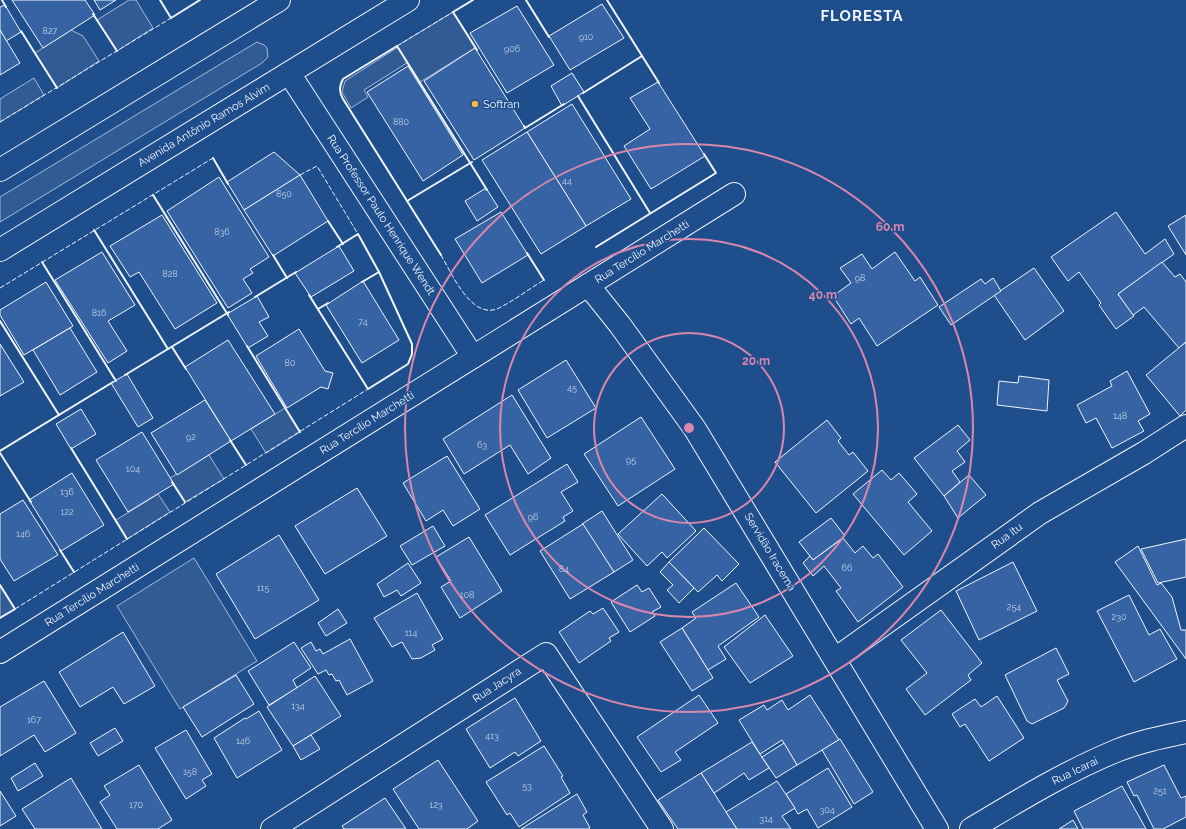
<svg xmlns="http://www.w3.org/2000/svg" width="1186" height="829" font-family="Raleway,sans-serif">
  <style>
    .built { fill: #305b95; stroke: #a8bbd7 }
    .building { fill: #3563a3; stroke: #f2f6ff }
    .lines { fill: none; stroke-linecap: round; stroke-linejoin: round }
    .minor-casing { stroke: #f2f6ff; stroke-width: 24 }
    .tertiary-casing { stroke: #f2f6ff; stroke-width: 24 }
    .minor { stroke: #1f4e8c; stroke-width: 22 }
    .tertiary { stroke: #1f4e8c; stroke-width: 22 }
    .fence { stroke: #f2f6ff; stroke-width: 1; stroke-dasharray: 5 2; stroke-linecap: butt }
    .wall { stroke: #f2f6ff; stroke-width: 2 }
    .ring { fill: none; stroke: #da87ad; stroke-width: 2 }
    .poi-dot { fill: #ffb74d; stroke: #1f4e8c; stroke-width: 1.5 }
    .labels { text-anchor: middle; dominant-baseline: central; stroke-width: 3; stroke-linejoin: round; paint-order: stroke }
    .number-label { font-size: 9px; fill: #c3d1e8 }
    .poi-label { font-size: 11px; fill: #f2f6ff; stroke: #1f4e8c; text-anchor: start }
    .street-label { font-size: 11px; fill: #f2f6ff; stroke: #1f4e8c }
    .district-label { font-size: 15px; font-weight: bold; letter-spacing: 1px; fill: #f2f6ff; stroke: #1f4e8c }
    .centre { fill: #da87ad; stroke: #1f4e8c; stroke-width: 2 }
    .ring-label { font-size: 12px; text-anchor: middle; font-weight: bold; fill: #da87ad; stroke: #1f4e8c; stroke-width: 3; stroke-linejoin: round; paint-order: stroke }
  </style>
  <rect width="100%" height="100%" fill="#1f4e8c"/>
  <g class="built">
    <path d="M129 0H136L153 28 117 51 97 20Z"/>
    <path d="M453 12 475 48 420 82 407 63 364 90 368 97 351 108 342 92 345 81 398 47 397 46Z"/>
    <path d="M71 30 83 36 99 61 57 88 35 53Z"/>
    <path d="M257 42 264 45 267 48 268 57 262 63 0 222V197Z"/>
    <path d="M34 78 44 95 0 122V99Z"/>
    <path d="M285 408 300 432 266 453 251 429Z"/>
    <path d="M209 455 224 479 185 502 170 478Z"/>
    <path d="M158 494 170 512 127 539 116 520Z"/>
    <path d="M194 558 257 661 180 709 117 606Z"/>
    <path d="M0 585 15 609 0 618Z"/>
  </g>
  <g class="building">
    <path d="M12 0H85L95 15 43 48Z"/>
    <path d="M94 0H116L100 10Z"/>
    <path d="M602 4 624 38 570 70 549 36Z"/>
    <path d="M5 5 21 32 6 41 0 30V7Z"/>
    <path d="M517 6 554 65 507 93 470 33Z"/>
    <path d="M0 30 20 63 0 75Z"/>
    <path d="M475 48 525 128 474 160 424 81Z"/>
    <path d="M408 66 463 155 423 181 367 92Z"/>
    <path d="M572 73 584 92 562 106 551 86Z"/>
    <path d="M658 82 705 156 651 189 624 146 650 129 630 98Z"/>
    <path d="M572 104 631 199 586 226 527 132Z"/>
    <path d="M527 132 586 226 541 254 482 160Z"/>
    <path d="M274 152 300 175 244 210 227 182Z"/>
    <path d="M300 175 328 221 273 256 244 210Z"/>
    <path d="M219 177 269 257 250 269 253 273 243 279 252 293 228 308 167 211Z"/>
    <path d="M486 188 498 207 477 221 465 201Z"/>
    <path d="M501 212 528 255 482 283 455 239Z"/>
    <path d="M1116 212 1145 254 1165 239 1174 254 1118 294 1134 316 1116 329 1099 305 1101 303 1079 272 1068 281 1051 257Z"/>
    <path d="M162 215 217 303 175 329 139 272 130 277 110 246Z"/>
    <path d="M1186 215V255L1168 226Z"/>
    <path d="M339 246 354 271 311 297 295 273Z"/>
    <path d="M102 252 135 305 108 321 127 351 108 363 55 280Z"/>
    <path d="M895 252 915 281 920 277 938 305 877 346 859 318 851 324 833 296 851 283 840 268 862 254 872 269Z"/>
    <path d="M1162 262 1175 277 1180 274 1186 282V342L1179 348 1144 307 1133 315 1118 294Z"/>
    <path d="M1034 268 1064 311 1025 340 994 295Z"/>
    <path d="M993 278 1001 291 951 325 939 307 981 279 985 284Z"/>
    <path d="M363 281 399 340 362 363 326 305Z"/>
    <path d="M46 282 73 326 24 355 0 315V310Z"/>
    <path d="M257 296 269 317 259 322 268 336 248 348 227 314Z"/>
    <path d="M70 328 97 372 60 395 33 350Z"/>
    <path d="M299 329 325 371 333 373 328 389 321 387 287 408 256 356Z"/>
    <path d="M228 340 275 414 231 441 185 367Z"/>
    <path d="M1186 342V410L1180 416 1146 375Z"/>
    <path d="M0 344 24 382 0 396Z"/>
    <path d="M566 360 596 408 547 438 518 390Z"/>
    <path d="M1127 371 1150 414 1138 421 1144 431 1112 448 1096 418 1086 423 1077 405 1112 386 1110 381Z"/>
    <path d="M127 374 153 418 138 427 111 383Z"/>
    <path d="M1019 376 1049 380 1047 411 997 405 999 381 1018 383Z"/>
    <path d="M512 395 551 458 528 474 510 445 464 474 443 439Z"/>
    <path d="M205 400 231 441 177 475 151 433Z"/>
    <path d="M81 409 96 434 71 449 56 424Z"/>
    <path d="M641 417 675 469 618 506 584 454Z"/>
    <path d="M827 420 841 438 838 441 849 455 853 452 868 471 816 513 775 462Z"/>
    <path d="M958 425 970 440 957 451 965 462 952 471 960 482 944 496 914 458Z"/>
    <path d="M142 432 174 484 128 512 96 460Z"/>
    <path d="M447 456 480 509 453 526 443 510 426 521 403 483Z"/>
    <path d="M567 464 578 482 561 492 573 511 563 517 565 521 510 555 485 515Z"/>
    <path d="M882 470 891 480 899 473 917 494 908 502 932 531 904 555 853 494Z"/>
    <path d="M72 473 104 525 61 551 29 500Z"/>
    <path d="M969 475 986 495 958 518 944 496Z"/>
    <path d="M357 488 387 536 325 574 295 526Z"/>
    <path d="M662 494 696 531 667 558 662 552 647 566 618 534Z"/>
    <path d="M23 500 58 555 14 581 0 559V514Z"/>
    <path d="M602 511 633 560 614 572 582 524Z"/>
    <path d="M831 518 845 536 813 560 799 542Z"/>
    <path d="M583 524 614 572 570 599 540 551Z"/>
    <path d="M433 526 445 546 412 565 400 546Z"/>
    <path d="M704 528 739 564 722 581 717 575 698 592 669 562Z"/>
    <path d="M279 535 319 600 255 639 216 574Z"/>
    <path d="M469 537 502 591 460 618 441 587 451 581 436 557Z"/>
    <path d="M843 538 855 553 863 546 873 558 878 554 903 587 858 622 836 591 841 588 824 566 813 576 803 563 810 556 813 560Z"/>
    <path d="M1186 539V577L1158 583 1141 549Z"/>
    <path d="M1138 546 1157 585 1161 583 1172 597 1181 630H1186V659L1115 562Z"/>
    <path d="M669 562 694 588 679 603 667 590 673 585 660 572Z"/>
    <path d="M1013 562 1037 611 979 640 956 591Z"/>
    <path d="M408 563 421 583 401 596 397 590 384 597 377 584Z"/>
    <path d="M736 583 759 617 718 646 726 659 708 670 682 628 696 618 692 612Z"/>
    <path d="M637 585 642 592 649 588 661 607 652 612 655 616 630 632 611 602Z"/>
    <path d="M417 593 443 639 432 645 435 650 421 658 412 659 402 642 392 647 374 618Z"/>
    <path d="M1129 595 1149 635 1160 629 1177 659 1134 682 1097 611Z"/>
    <path d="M603 608 619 632 609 638 611 641 579 663 559 632 590 611 593 614Z"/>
    <path d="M338 609 347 623 326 636 318 623Z"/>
    <path d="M941 610 982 663 968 675 971 680 925 715 906 689 927 673 901 640Z"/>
    <path d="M765 615 793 656 750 683 724 647Z"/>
    <path d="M682 628 713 678 692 691 660 642Z"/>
    <path d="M123 632 155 686 124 704 113 687 80 707 59 672Z"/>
    <path d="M350 639 373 681 347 695 339 680 336 681 332 674 329 675 326 670 318 674 301 648 311 642 316 651 320 649 323 654Z"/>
    <path d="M294 642 311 668 293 680 297 688 269 705 248 671Z"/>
    <path d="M1056 648 1069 674 1057 680 1068 701 1066 705 1064 708 1032 724 1027 721 1005 675Z"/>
    <path d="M236 675 254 704 202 737 183 707Z"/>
    <path d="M315 676 341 716 293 746 267 707Z"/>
    <path d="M44 681 76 733 45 752 34 735 0 756V707Z"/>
    <path d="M699 695 718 723 675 752 681 760 661 772 637 737Z"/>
    <path d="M810 695 839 740 797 765 782 740 760 754 739 720 764 705 767 710 782 700 788 710Z"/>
    <path d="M997 696 1024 738 989 761 965 724 960 727 952 714 975 699 981 707Z"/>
    <path d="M515 698 541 741 518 756 515 752 490 768 466 729Z"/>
    <path d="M259 711 282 750 237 778 214 738 245 718 246 719Z"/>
    <path d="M115 728 123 741 98 756 90 743Z"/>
    <path d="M186 730 212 774 202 780 206 786 186 799 155 748Z"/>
    <path d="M311 735 320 749 301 760 293 746Z"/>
    <path d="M840 739 873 792 854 804 822 750Z"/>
    <path d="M752 742 769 768 749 780 744 773 714 793 701 773Z"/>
    <path d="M784 743 797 765 776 778 762 757Z"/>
    <path d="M544 746 563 776 561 777 570 793 519 827 510 813 507 815 486 782Z"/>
    <path d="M438 760 478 821 467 829H419L393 789Z"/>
    <path d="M35 763 43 776 18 791 11 778Z"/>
    <path d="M139 765 172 820 158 829H117L100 802 110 795 104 786Z"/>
    <path d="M1164 765 1181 798 1186 796V817L1163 829H1154L1137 795 1134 796 1127 782Z"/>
    <path d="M828 768 852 807 818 828 807 809 798 814 786 794Z"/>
    <path d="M701 773 714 793 737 829H678L658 800Z"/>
    <path d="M71 778 102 829H35L22 809Z"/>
    <path d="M777 781 795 808 782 816 791 829H737L726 812Z"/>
    <path d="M1122 786 1146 829H1083L1074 811Z"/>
    <path d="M0 791 16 816 0 826Z"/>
    <path d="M577 794 587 812 583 815 590 828 588 829H521Z"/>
    <path d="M385 798 406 829H344L342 826Z"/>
    <path d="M1073 820 1078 829H1059Z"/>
  </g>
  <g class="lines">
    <defs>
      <g id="minor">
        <path d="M289 73 473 357"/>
        <path d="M588 285 620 325 695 429 937 829"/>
        <path d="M0 652 734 194"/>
        <path d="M835 659 1040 513 1144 453 1186 426"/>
        <path d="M272 829 546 654 662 829"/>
        <path d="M971 829C1018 801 1065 772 1116 751 1138 742 1162 737 1186 732"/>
      </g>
      <g id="tertiary">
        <path d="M0 170 279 0"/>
        <path d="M0 250 408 0"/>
      </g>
    </defs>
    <use href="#minor" class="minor-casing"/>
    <use href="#tertiary" class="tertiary-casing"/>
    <use href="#minor" class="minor"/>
    <use href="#tertiary" class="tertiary"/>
    <g class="fence">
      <path d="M397 46 453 12"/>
      <path d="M0 122 171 18"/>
      <path d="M300 175 317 166 358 234"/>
      <path d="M441 255C452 274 472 321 499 308 515 300 529 289 544 280"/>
      <path d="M0 288 213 158"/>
      <path d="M15 609 368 389"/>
    </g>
    <g class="wall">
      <path d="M2 0 6 7"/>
      <path d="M160 0 171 18 200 0"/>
      <path d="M473 0 453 12 477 50"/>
      <path d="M526 0 549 37"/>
      <path d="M607 0 659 83"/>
      <path d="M93 14 117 51"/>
      <path d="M21 31 57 88"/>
      <path d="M583 93 642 56"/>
      <path d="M578 96 650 213"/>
      <path d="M524 126 525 128 564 104"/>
      <path d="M213 158 228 184"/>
      <path d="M153 195 228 315"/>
      <path d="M407 201 472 162"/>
      <path d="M328 221 343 244"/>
      <path d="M94 230 168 349"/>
      <path d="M596 247 716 173 704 154"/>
      <path d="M527 253 544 280"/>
      <path d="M273 255 287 278"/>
      <path d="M441 255 343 99C339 92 339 87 343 79L397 46 487 190"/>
      <path d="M42 262 116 381"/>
      <path d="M362 282 379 272"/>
      <path d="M309 295 368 389 408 364 412 354V344L379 272 358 234 337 247"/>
      <path d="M255 297 296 272"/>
      <path d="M318 309 328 303"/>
      <path d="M0 321 59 415"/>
      <path d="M247 346 300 432"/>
      <path d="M172 347 186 369"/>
      <path d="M125 375 229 312"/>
      <path d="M230 440 246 465"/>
      <path d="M71 448 127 539"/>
      <path d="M0 451 113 382"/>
      <path d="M0 453 31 502"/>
      <path d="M172 482 185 502"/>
      <path d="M60 550 74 572"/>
      <path d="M0 585 15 609 0 618"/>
    </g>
  </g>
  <g class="ring">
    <circle cx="689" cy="428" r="95"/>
    <circle cx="689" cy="428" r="189"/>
    <circle cx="689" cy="428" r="284"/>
  </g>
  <circle class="poi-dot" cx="475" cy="104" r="4"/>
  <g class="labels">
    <g class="number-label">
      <text x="50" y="31">827</text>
      <text x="586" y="37">910</text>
      <text x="512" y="49">906</text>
      <text x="401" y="122">880</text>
      <text x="567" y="181">44</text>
      <text x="284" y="194">850</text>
      <text x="222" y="232">836</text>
      <text x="170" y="274">828</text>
      <text x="860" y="278">98</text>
      <text x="99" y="313">816</text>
      <text x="363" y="322">74</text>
      <text x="290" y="363">80</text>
      <text x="572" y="388">45</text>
      <text x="1120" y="416">148</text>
      <text x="191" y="437">92</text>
      <text x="482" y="445">63</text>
      <text x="631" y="460">95</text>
      <text x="133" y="469">104</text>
      <text x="67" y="492">136</text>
      <text x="67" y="512">122</text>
      <text x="533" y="517">96</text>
      <text x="23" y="534">146</text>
      <text x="847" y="568">66</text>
      <text x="564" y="569">84</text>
      <text x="263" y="588">115</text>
      <text x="467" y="595">108</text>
      <text x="1014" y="607">254</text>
      <text x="1119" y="617">230</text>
      <text x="411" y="633">114</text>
      <text x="298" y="706">134</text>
      <text x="34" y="720">167</text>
      <text x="492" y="736">413</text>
      <text x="243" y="741">146</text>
      <text x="190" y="772">158</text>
      <text x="527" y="786">53</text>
      <text x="1160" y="791">251</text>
      <text x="136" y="805">170</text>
      <text x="436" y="805">123</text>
      <text x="827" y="810">304</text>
      <text x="766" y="819">314</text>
    </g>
    <g class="poi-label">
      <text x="483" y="104">Softran</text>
    </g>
    <g class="street-label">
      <text transform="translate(204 125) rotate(-31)">Avenida Antônio Ramos Alvim</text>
      <text transform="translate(381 215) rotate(57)">Rua Professor Paulo Henrique Wendt</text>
      <text transform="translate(642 252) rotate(-32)">Rua Tercílio Marchetti</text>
      <text transform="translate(367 423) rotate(-32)">Rua Tercílio Marchetti</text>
      <text transform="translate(1007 536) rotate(-36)">Rua Itu</text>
      <text transform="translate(770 552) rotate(59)">Servidão Iracema</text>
      <text transform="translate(92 595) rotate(-32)">Rua Tercílio Marchetti</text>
      <text transform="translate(497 685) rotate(-33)">Rua Jacyra</text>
      <text transform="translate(1075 771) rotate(-26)">Rua Icaraí</text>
    </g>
    <g class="district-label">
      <text x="862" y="16">FLORESTA</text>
    </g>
  </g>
  <circle cx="689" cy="428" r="6" class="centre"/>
  <g class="ring-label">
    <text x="890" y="231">60 m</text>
    <text x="823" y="299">40 m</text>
    <text x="756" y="365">20 m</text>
  </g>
</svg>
